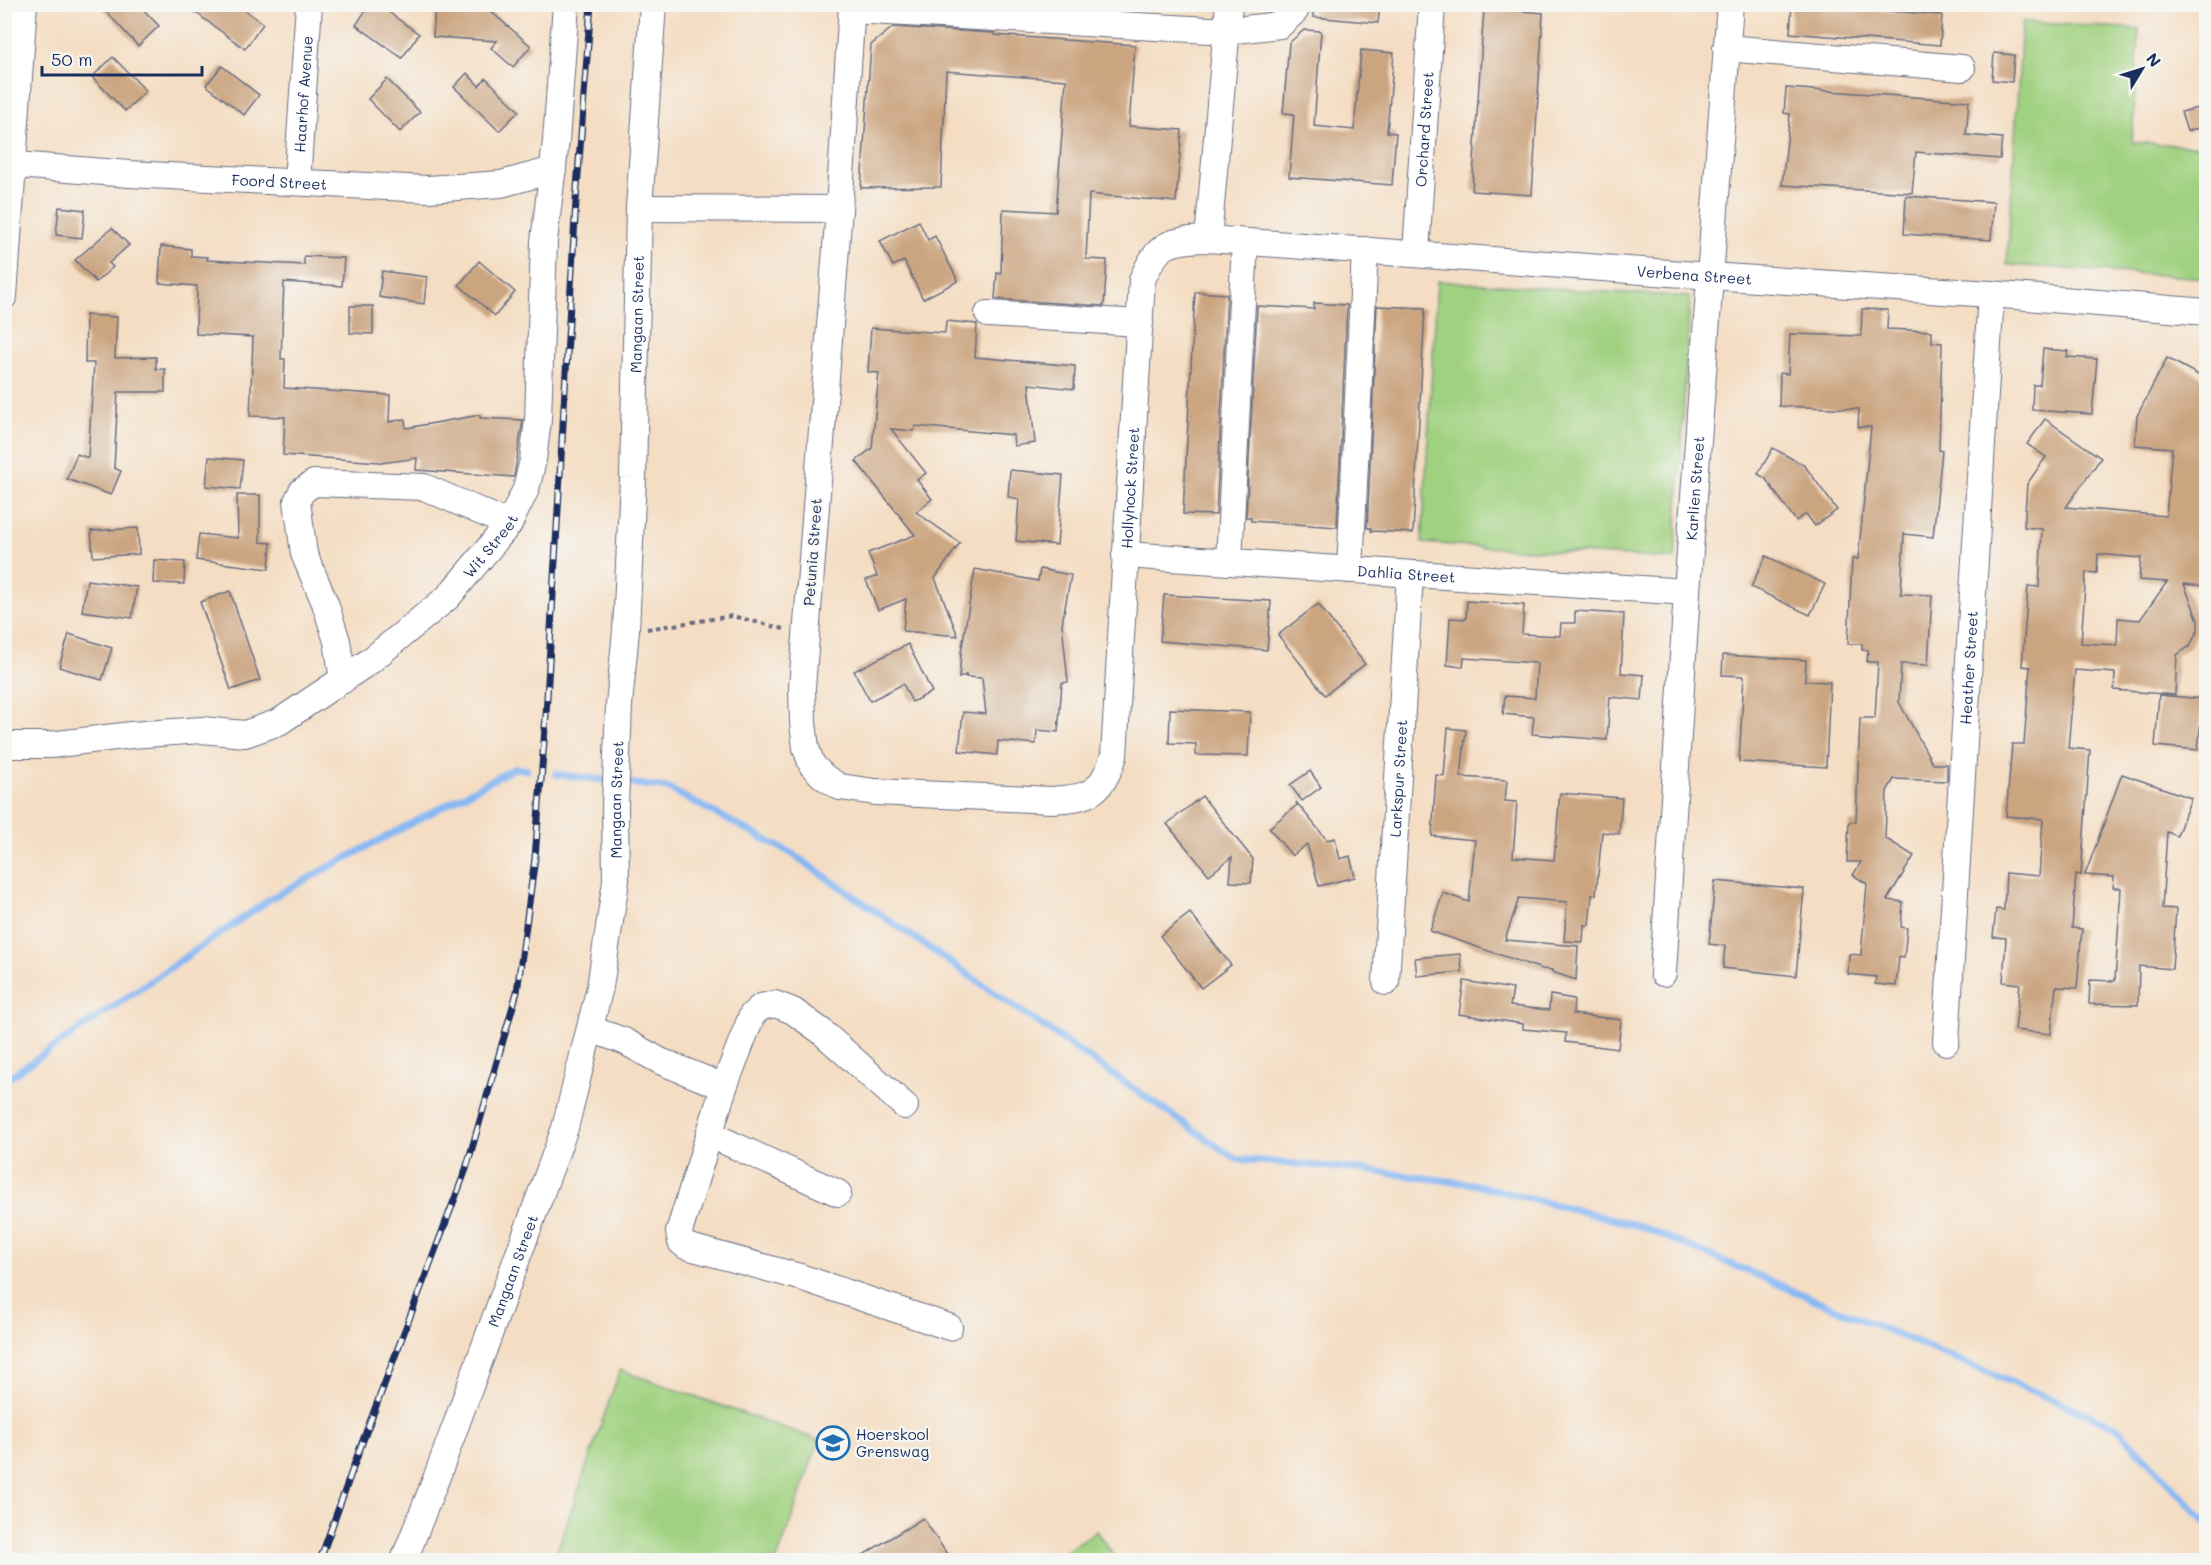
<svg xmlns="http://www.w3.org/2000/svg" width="2211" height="1565" font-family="Mali,sans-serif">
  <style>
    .green { fill: #a0d180; stroke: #5e806f; stroke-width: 1.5 }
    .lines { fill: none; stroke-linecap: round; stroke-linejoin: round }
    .stream { stroke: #87b8f3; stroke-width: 7 }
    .building { fill: #cba480; fill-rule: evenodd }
    .minor-casing { stroke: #676c81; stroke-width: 28 }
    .path { stroke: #676c81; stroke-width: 4; stroke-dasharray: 4.5 4.5; stroke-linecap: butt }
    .minor { stroke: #fff; stroke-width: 26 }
    .rail-casing { stroke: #1b2f5e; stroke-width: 7 }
    .rail { stroke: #f6f6f2; stroke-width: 4.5; stroke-dasharray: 14; stroke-linecap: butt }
    .labels { text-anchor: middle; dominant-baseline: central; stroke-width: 4.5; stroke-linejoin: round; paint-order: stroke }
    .street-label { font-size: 15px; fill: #1b2f5e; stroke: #f6f6f2 }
    .poi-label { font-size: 15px; fill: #1b2f5e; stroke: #f6f6f2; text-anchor: start }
  </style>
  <rect width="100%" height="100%" fill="#f6f6f2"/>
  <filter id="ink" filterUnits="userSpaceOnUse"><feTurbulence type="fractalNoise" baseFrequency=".0167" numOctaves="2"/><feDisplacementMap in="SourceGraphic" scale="12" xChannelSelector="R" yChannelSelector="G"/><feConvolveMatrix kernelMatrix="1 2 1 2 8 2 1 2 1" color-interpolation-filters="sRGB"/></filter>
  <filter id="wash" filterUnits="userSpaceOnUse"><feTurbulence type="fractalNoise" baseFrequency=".008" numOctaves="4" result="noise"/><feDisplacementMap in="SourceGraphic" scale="24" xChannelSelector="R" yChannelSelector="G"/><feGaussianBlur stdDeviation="1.35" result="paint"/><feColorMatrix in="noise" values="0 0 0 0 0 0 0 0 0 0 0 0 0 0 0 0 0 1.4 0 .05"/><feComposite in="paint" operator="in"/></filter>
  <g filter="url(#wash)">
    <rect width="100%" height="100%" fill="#f4ddc2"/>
    <g class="green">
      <path d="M2022 22 2139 29 2132 142 2206 147V278L2007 265Z"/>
      <path d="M1437 281 1690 297 1675 559 1422 543Z"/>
      <path d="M620 1370 819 1440 777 1560H554Z"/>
      <path d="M1096 1531 1117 1560H1053Z"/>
    </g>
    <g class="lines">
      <g class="stream">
        <path d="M556 774 610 781"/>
        <path d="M621 782 667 788 791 853 1236 1159 1356 1169 1472 1184 1640 1226 2115 1426 2206 1522"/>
        <path d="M4 1081 275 896 515 768 527 770"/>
      </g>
    </g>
    <g id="blocks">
      <g class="building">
        <path d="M99 4H138L159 26 138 46Z"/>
        <path d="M184 4H237L263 24 245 49Z"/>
        <path d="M370 4H377L419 34 402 58 356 25Z"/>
        <path d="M435 4H482L531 46 513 67 491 48 497 41 433 37Z"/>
        <path d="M1313 4H1380L1378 23 1313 17Z"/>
        <path d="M1792 4 1942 15 1940 45 1790 33Z"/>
        <path d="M1484 8 1543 13 1532 195 1472 191Z"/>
        <path d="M893 27 994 33V35L1135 45 1129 126 1182 130 1176 202 1089 194 1086 259 1107 260 1104 306 995 299 997 273 1001 274 1003 209 1056 212 1066 80 946 71 941 187 861 188 871 45Z"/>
        <path d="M1304 30 1321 31 1314 126 1354 130 1361 50 1394 53 1387 132 1396 133 1392 185 1289 177 1294 114 1283 113 1289 43Z"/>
        <path d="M1994 53 2014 55 2012 82 1992 80Z"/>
        <path d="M113 57 146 91 125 111 92 77Z"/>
        <path d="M222 66 259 95 244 115 206 85Z"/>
        <path d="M467 73 479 86 486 78 519 111 499 131 454 87Z"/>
        <path d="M387 79 420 112 400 132 368 99Z"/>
        <path d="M1786 88 1969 101 1966 135 2002 138 2000 159 1916 152 1912 193 1782 185 1790 114 1784 113Z"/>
        <path d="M2206 106V126L2187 131 2181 112Z"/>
        <path d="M1906 196 1994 202 1991 240 1904 234Z"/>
        <path d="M59 207 85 210 82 238 56 235Z"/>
        <path d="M919 221 928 240 935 236 958 281 923 299 904 261 893 266 880 241Z"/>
        <path d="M112 228 129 245 109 263 113 267 96 282 75 260Z"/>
        <path d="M161 246 191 249V256L208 257 207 260 304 265V256L344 258 342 286 284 282 281 359H285L284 388 390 395 389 422 405 419 406 428 480 415V418L523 420 514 477 416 470 417 458 381 463 380 462 283 455 285 417 250 416 253 337 196 334 197 286 159 283Z"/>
        <path d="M479 261 515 292 495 316 459 285Z"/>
        <path d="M382 271 427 277 424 304 379 297Z"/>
        <path d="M1195 292 1227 294 1216 515 1183 514Z"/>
        <path d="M1314 303 1347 305 1337 527 1251 521V517H1246L1257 306 1314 309Z"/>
        <path d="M350 306H373V334L350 333Z"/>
        <path d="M1377 306 1425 308 1413 533 1371 531V528H1367Z"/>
        <path d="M1862 309 1888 310 1887 329 1932 331V342L1942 343 1939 450 1942 451 1933 537 1904 534 1901 594 1932 595 1928 665 1901 664 1899 702 1933 764H1947V781L1894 779 1887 791 1885 838 1914 856 1887 900 1903 902 1901 927 1907 928 1904 958 1899 957 1896 986 1875 984 1876 977 1848 974 1849 954 1861 955 1867 884 1853 875 1861 862H1847L1849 822H1856L1860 718H1875L1878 662H1867L1868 650H1862V644H1848L1852 559H1858L1871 427H1858L1859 409 1779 406 1780 373 1788 374 1790 334 1861 336Z"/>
        <path d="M86 315 117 317 115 358 156 357V369H165V392H118L114 468 121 471 111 495 67 479 77 454 88 458 94 363H85Z"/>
        <path d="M946 321 977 324 975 357 1075 366 1074 389 1029 384 1035 443 1014 446 1013 435 915 426 914 431 891 429 926 473 917 480 932 499 916 512 960 543 935 578 958 636 903 631 906 599 878 610 866 580 877 576 868 553 915 535 856 461 872 448 879 373 868 372 871 328 945 333Z"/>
        <path d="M2043 349 2068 351 2067 357 2097 359 2092 414 2032 410 2033 385H2040Z"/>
        <path d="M2167 358 2206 379V473L2203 520H2206V554L2204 586 2184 584 2198 620V630L2190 646 2177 655 2175 695 2114 690 2115 673 2075 670 2068 748 2090 750 2081 875 2076 874 2072 928 2082 929 2077 988 2056 987 2051 1034 2015 1030 2020 984 2003 982 2006 938 1993 937 1996 909 2004 910 2006 873 2039 876 2043 819 2006 816 2012 744H2024L2030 667 2022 666 2028 586 2039 587 2042 529 2024 527 2027 484 2046 457 2027 444 2045 419 2101 458 2066 507 2166 516 2172 448 2135 445 2137 416ZM2098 554 2141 558 2139 580 2167 582 2140 620 2118 618 2117 645 2081 643 2086 572 2097 573Z"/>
        <path d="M1773 448 1805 466 1837 510 1815 526 1806 514 1796 521 1765 478 1758 474Z"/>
        <path d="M209 457 243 460 240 489 206 486Z"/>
        <path d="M1010 470 1063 475 1057 545 1016 541 1019 499 1008 497Z"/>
        <path d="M237 495H260V542L271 543 269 569 196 560 199 534 238 538Z"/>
        <path d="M138 528 139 554 93 557 91 531Z"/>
        <path d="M1766 556 1825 584 1810 615 1751 587Z"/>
        <path d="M154 560 185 562 184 584 153 583Z"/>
        <path d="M975 569 1038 581 1040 569 1071 575 1062 624 1068 682 1062 683 1058 732 1037 730 1036 744 998 741 997 755 959 751 963 712 986 714 982 678 966 677V675L959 678 961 653Z"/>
        <path d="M87 580 137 587 132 618 82 611Z"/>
        <path d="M230 591 260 680 231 690 200 602Z"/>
        <path d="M1164 595 1271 601 1267 650 1160 641Z"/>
        <path d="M1467 601 1524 605 1522 634 1560 636 1561 623H1575V611L1624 614 1621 673 1644 675 1642 700 1610 697 1607 740 1532 734 1534 717 1503 714 1505 696 1535 698 1537 663 1464 658 1463 667 1447 665 1450 618 1466 619Z"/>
        <path d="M1318 604 1365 664 1325 695 1278 635Z"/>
        <path d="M69 634 112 648 102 680 59 667Z"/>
        <path d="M908 644 932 692 912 702 903 684 870 701 854 671Z"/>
        <path d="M1723 655 1806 660 1805 681 1830 682 1826 767 1739 762 1744 676 1722 675Z"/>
        <path d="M2159 695 2203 699 2198 750 2155 746Z"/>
        <path d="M1170 709 1250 712 1248 756 1196 755V744L1169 743Z"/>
        <path d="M1448 728 1466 730 1461 777 1507 780 1505 801 1517 802 1513 857 1554 860 1560 793 1622 798 1619 834 1602 832 1596 895H1592L1589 925H1584L1583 942 1564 941 1567 902 1519 898 1505 940 1578 946 1576 980 1552 972V970L1542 969 1430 931 1443 893 1469 902 1475 840 1432 836 1436 775 1444 776Z"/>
        <path d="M1310 771 1321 787 1302 801 1290 785Z"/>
        <path d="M2122 774 2191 798 2177 836 2167 832 2162 908 2176 909 2172 969 2139 966 2138 1005 2089 1004 2090 980 2115 981 2121 888H2113L2114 877 2085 875Z"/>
        <path d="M1202 796 1253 859 1251 883 1230 882 1232 857 1209 875 1167 824Z"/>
        <path d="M1296 802 1327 840 1335 838 1340 859 1350 856 1355 877 1319 886 1307 844 1292 856 1269 828 1297 805Z"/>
        <path d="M1715 881 1804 889 1796 976 1723 968 1725 946 1709 944Z"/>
        <path d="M1190 913 1231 965 1201 988 1160 936Z"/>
        <path d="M1460 954 1462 972 1417 976 1415 958Z"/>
        <path d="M1464 981 1513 989 1510 1006 1549 1010 1550 995 1574 999 1573 1014 1621 1020 1618 1049 1565 1042 1566 1033 1523 1029V1024L1459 1014Z"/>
        <path d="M923 1518 951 1560H855Z"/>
      </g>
    </g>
  </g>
  <g filter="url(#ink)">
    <use href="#blocks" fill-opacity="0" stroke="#676c81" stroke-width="1.5"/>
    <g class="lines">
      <defs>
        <g id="minor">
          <path id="s1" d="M852 4 839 209 802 688 803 723 806 748 812 765 824 777 840 787 875 792 1051 800C1090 798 1101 794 1114 756L1142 280C1158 243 1168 240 1208 239L1710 276 1991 294 2206 312"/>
          <path d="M852 10 1227 31 1280 25 1295 11 1298 4"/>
          <path d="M1726 48 1962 68"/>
          <path id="s2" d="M4 164 129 174 428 189 501 184 553 170"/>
          <path id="s3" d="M297 182 309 4"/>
          <path d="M639 208 839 209"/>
          <path d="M1208 239 1229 4"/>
          <path id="s4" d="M1416 253 1432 4"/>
          <path d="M4 296 24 4"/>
          <path d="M988 314 1140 323"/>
          <path id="s5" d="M1125 555 1687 592"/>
          <path d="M1229 562 1245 242"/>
          <path d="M1350 570 1365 250"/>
          <path d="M343 680 337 641 325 603 304 554 297 501 302 491 314 483 424 487 509 524"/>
          <path id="s6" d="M4 745H50L131 735 202 730 245 734 279 722 370 661 448 597 509 524 526 489 533 460 538 420 544 241 556 141 566 4"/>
          <path id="s7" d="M1663 973 1687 592 1730 4"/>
          <path id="s8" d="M1386 982 1410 574"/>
          <path d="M590 1029 624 1041 660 1061 724 1087"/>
          <path id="s9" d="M1946 1042 1991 294"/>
          <path d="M905 1106 821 1031 793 1011 775 1004 761 1007 752 1015 724 1087 679 1232 681 1242 686 1246 800 1277 949 1327"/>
          <path d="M709 1134 838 1193"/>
          <path id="s10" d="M404 1560 436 1479 565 1128 600 987 616 881 615 806 619 705 626 630 633 478 639 208 653 4"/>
        </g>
      </defs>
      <use href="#minor" class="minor-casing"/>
      <path class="path" d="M647 629 732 616 784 629"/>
      <use href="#minor" class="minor"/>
      <defs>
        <path id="rail" d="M320 1560 362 1443 466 1169 517 992 535 858 546 715 576 201 591 4"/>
      </defs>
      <use href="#rail" class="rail-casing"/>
      <use href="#rail" class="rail"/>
    </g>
  </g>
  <defs>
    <symbol id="school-ring" viewBox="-11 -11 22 22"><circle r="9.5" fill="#f6f6f2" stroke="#1f6fb2" stroke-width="1.5"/><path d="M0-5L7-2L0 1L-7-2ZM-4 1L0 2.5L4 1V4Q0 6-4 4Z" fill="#1f6fb2"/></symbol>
  </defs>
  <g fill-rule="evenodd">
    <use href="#school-ring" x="814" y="1424" width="38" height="38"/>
  </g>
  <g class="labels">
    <g class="street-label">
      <text stroke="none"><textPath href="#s3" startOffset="88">Haarhof Avenue</textPath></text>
      <text stroke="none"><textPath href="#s4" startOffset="124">Orchard Street</textPath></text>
      <text stroke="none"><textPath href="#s2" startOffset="276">Foord Street</textPath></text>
      <text stroke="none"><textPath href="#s1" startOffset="2146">Verbena Street</textPath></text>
      <text stroke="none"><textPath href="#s10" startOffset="1281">Mangaan Street</textPath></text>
      <text stroke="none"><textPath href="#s1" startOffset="1365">Hollyhock Street</textPath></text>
      <text stroke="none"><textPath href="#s7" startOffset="486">Karlien Street</textPath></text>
      <text stroke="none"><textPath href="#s6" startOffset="555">Wit Street</textPath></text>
      <text transform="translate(812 552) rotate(-86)">Petunia Street</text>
      <text stroke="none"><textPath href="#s5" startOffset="282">Dahlia Street</textPath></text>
      <text stroke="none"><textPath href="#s9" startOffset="375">Heather Street</textPath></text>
      <text stroke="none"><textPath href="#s8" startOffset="204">Larkspur Street</textPath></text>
      <text stroke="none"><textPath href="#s10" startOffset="795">Mangaan Street</textPath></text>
      <text stroke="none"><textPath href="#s10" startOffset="309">Mangaan Street</textPath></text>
    </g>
    <g class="poi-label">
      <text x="856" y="1434">Hoerskool<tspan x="856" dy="17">Grenswag</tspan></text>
    </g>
  </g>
  <rect width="2211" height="1565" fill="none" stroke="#f6f6f2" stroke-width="24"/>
  <g transform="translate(2142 69) rotate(52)" stroke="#f6f6f2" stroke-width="4.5" paint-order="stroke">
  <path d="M0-4.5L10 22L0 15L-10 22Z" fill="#1b2f5e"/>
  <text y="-9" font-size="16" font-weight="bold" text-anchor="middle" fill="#1b2f5e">N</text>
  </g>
  <path d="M42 66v9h160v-9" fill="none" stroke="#1b2f5e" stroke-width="3"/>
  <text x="51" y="66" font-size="18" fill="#1b2f5e" stroke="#f6f6f2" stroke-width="4.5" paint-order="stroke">50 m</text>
</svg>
